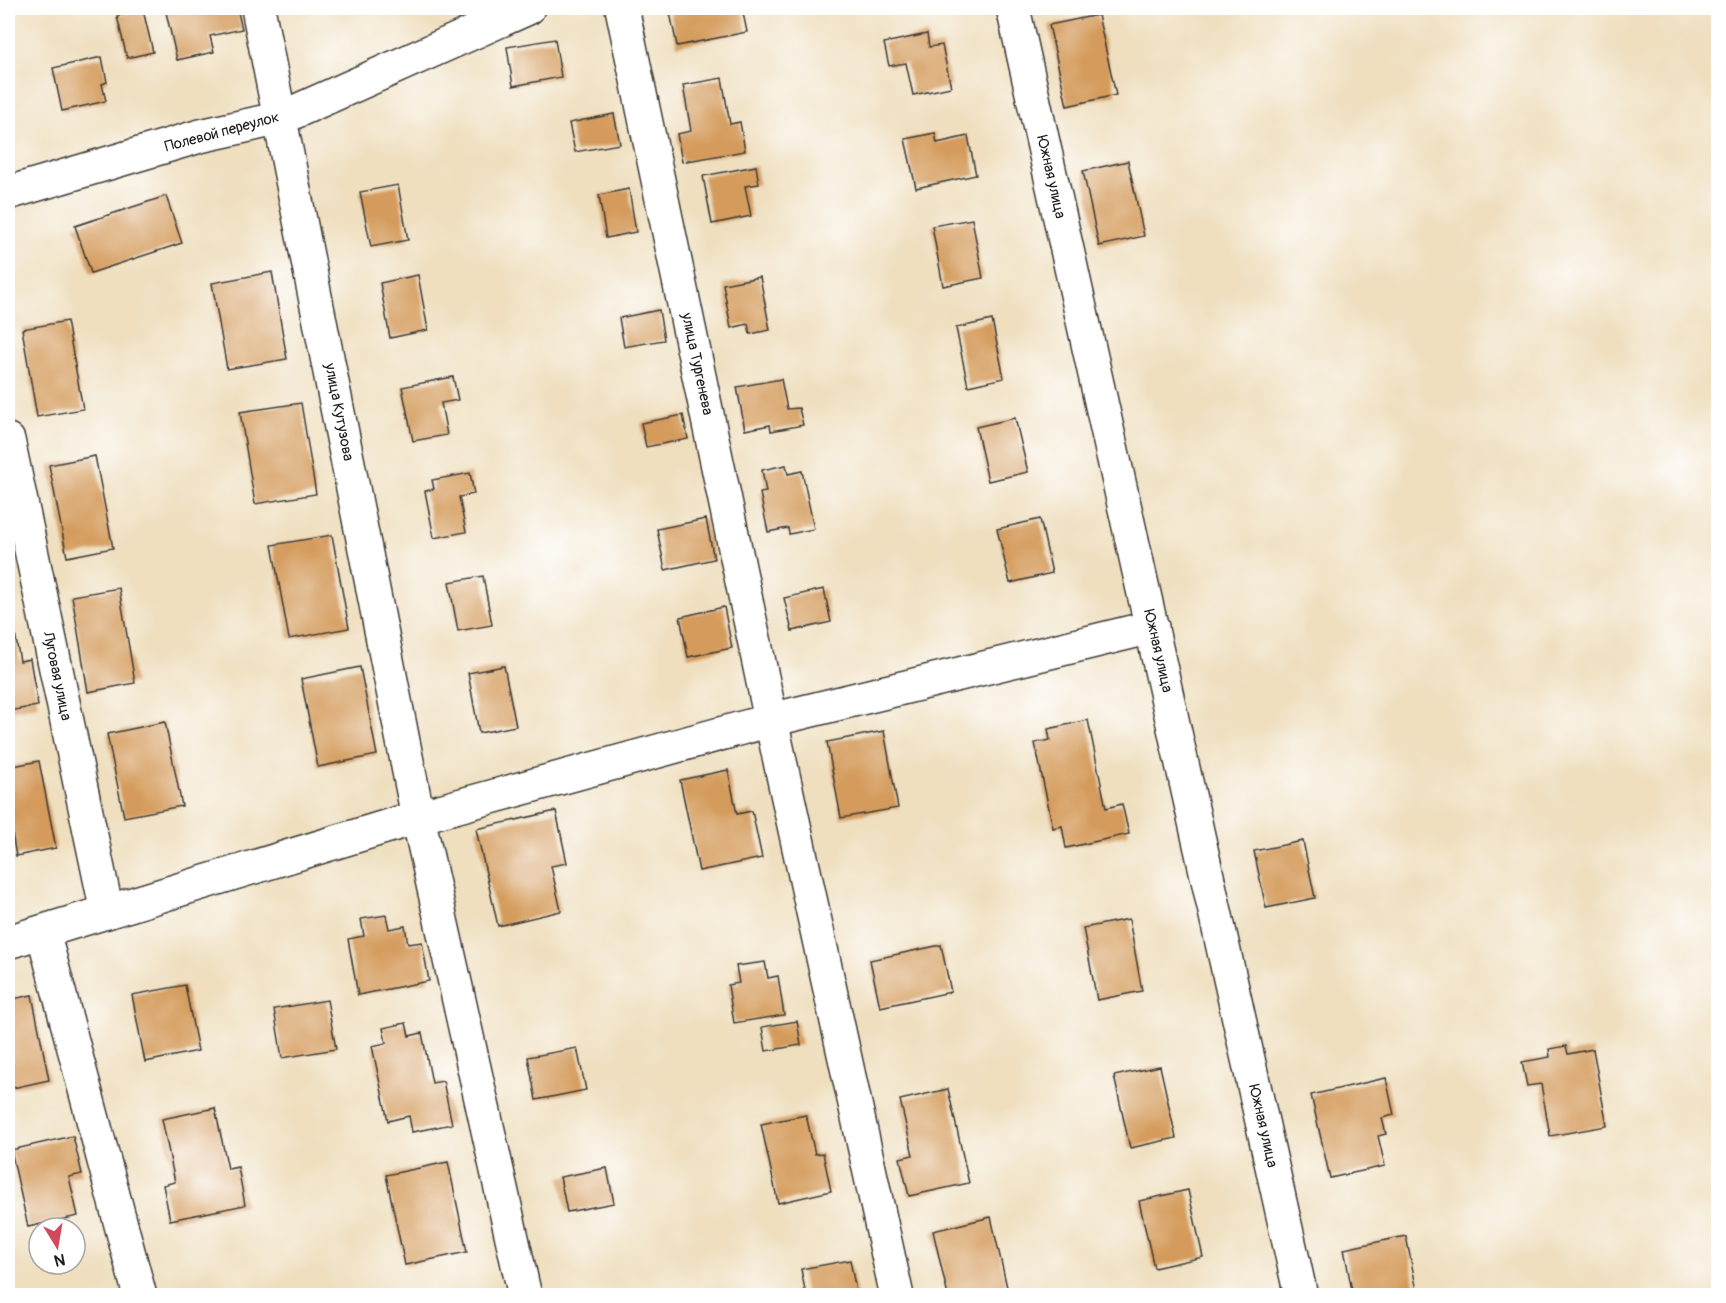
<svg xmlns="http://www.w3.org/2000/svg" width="1726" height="1303" font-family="Pangolin,sans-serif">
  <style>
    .building { fill: #d49b5c }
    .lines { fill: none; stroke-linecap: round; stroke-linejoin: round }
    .street-casing { stroke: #3c3934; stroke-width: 36 }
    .street { stroke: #fff; stroke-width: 33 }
    .labels { text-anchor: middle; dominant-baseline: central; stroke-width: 4.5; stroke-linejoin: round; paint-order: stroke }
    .street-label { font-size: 15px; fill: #1c1c1c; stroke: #fff }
  </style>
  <rect width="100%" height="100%" fill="#fff"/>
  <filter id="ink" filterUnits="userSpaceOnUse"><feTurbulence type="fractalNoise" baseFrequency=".0167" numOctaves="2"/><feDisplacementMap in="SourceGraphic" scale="12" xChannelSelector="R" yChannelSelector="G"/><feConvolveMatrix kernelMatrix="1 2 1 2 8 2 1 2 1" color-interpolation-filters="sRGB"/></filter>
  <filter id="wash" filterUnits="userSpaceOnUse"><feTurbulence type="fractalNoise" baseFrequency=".008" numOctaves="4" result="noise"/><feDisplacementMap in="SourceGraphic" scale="24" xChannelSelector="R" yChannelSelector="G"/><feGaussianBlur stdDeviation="1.35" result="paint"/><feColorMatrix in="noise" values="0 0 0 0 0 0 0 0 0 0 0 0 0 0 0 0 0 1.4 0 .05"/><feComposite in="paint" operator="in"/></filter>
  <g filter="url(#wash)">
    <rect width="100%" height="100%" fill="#efdfbf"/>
    <g id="blocks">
      <g class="building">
        <path d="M165 8H237L242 29 210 36 214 52 177 60Z"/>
        <path d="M669 8H721V10L742 8 747 32 677 46Z"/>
        <path d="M143 10 153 52 127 58 117 16Z"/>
        <path d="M1098 15 1116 95 1067 106 1049 25Z"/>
        <path d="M927 34 929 47 942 45 951 87 913 95 906 63 889 66 884 43Z"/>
        <path d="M555 39 561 77 513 86 507 47Z"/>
        <path d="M102 57 107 82 102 84 106 101 62 111 53 68Z"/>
        <path d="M722 78 730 124 740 122 745 151 682 162 677 134 691 131 683 85Z"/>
        <path d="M8 98 16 131 8 132Z"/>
        <path d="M614 114 620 144 575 152 569 123Z"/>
        <path d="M935 133 937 143 968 136 976 175 916 188 905 139Z"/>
        <path d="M1128 161 1144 236 1099 246 1083 171Z"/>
        <path d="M756 166 759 184 745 186 751 216 712 224 703 176Z"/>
        <path d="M398 185 408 240 371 247 360 192Z"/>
        <path d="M629 189 636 232 606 238 599 195Z"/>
        <path d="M166 196 182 243 91 273 75 226Z"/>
        <path d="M972 219 983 278 943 286 932 226Z"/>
        <path d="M272 272 287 359 227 369 212 283Z"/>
        <path d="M418 275 428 330 390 338 380 283Z"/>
        <path d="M760 277 770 330 750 334 748 324 731 328 723 284Z"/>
        <path d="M659 310 664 340 624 347 619 318Z"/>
        <path d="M992 320 1004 378 968 386 956 328Z"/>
        <path d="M67 321 83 409 37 417 22 329Z"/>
        <path d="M453 377 458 400 441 403 447 435 413 441 402 387Z"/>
        <path d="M781 379 787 409 799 408 803 425 771 431 770 425 745 430 737 387Z"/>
        <path d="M301 403 316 494 255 504 240 412Z"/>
        <path d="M683 415 688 439 646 447 641 423Z"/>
        <path d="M1015 418 1028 472 988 481 976 427Z"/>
        <path d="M95 456 113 548 67 557 49 465Z"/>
        <path d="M786 465 788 474 802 471 814 529 789 534 788 528 768 532 760 493 766 492 762 470Z"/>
        <path d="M470 473 474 494 459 497 466 532 434 538 425 491 434 489 432 480Z"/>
        <path d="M706 519 714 559 665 570 657 529Z"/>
        <path d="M1040 519 1052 573 1010 583 997 529Z"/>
        <path d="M332 535 349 628 289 639 272 545Z"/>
        <path d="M483 576 492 625 458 631 449 582Z"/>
        <path d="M119 588 135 683 88 692 72 596Z"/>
        <path d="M824 589 831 622 792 631 784 598Z"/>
        <path d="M8 596 20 661 30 659 38 706 8 711Z"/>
        <path d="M724 607 732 648 688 657 680 617Z"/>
        <path d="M504 666 516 726 479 733 468 673Z"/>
        <path d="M360 667 377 755 318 767 301 679Z"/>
        <path d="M1088 720 1106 808 1122 804 1129 834 1066 848 1062 826 1053 828 1035 743 1050 740 1048 729Z"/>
        <path d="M165 722 182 806 124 817 107 734Z"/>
        <path d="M884 731 898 808 841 818 827 742Z"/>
        <path d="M39 761 56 848 16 856 8 811V767Z"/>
        <path d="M728 770 737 814 752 811 762 858 699 871 680 780Z"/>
        <path d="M556 811 567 863 551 866 561 911 498 926 476 829Z"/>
        <path d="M1303 841 1315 898 1266 908 1254 851Z"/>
        <path d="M386 915 389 929 405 926 408 944 422 942 429 981 358 995 348 939 364 936 361 919Z"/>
        <path d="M1129 919 1142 991 1097 1000 1083 928Z"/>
        <path d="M941 945 951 992 880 1007 870 960Z"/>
        <path d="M765 962 768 978 778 976 784 1015 734 1023 728 985 739 983 736 966Z"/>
        <path d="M185 985 198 1051 145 1062 132 995Z"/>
        <path d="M32 995 49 1080 8 1089V1000Z"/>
        <path d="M327 1000 336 1049 282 1058 274 1009Z"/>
        <path d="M797 1021 801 1045 766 1051 762 1027Z"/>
        <path d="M406 1023 409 1036 422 1033 432 1083 443 1081 452 1124 412 1132 409 1116 388 1121 372 1046 386 1043 383 1028Z"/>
        <path d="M1566 1046 1568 1054 1593 1049 1607 1126 1550 1136 1541 1084 1527 1086 1522 1062 1550 1057 1549 1049Z"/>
        <path d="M577 1048 586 1090 536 1100 528 1057Z"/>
        <path d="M1160 1066 1176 1138 1130 1148 1114 1076Z"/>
        <path d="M1386 1078 1394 1115 1382 1118 1386 1134 1378 1136 1385 1166 1330 1178 1311 1095Z"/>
        <path d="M948 1089 969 1183 909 1196 900 1158 913 1155 900 1100Z"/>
        <path d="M215 1108 228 1169 238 1167 245 1205 170 1220 163 1185 175 1182 162 1119Z"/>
        <path d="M806 1115 815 1154 823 1153 831 1191 778 1203 761 1124Z"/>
        <path d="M73 1136 82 1174 69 1177 78 1216 28 1227 11 1150Z"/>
        <path d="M448 1162 467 1252 405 1265 386 1175Z"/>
        <path d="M607 1168 614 1203 567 1212 560 1177Z"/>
        <path d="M1188 1190 1203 1257 1154 1268 1139 1201Z"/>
        <path d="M991 1217 1009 1296H948L933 1231Z"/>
        <path d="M1406 1236 1418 1296H1353L1344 1249Z"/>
        <path d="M850 1260 857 1296H806L801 1269Z"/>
      </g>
    </g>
  </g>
  <g filter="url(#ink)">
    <use href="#blocks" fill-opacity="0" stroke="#3c3934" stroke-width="1.5"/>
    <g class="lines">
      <defs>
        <g id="street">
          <path d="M258 8 418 817 525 1296"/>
          <path d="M622 8 771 720 897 1296"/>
          <path d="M1013 8 1301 1296"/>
          <path d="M8 193 200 136 281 118 528 8"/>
          <path d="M8 440 107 912"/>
          <path d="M43 932 140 1296"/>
          <path d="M8 942 418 817 771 720 1152 627"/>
        </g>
      </defs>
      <use href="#street" class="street-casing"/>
      <use href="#street" class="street"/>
    </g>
  </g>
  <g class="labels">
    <g class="street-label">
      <text transform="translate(222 132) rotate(-15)">Полевой переулок</text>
      <text transform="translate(1051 177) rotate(77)">Южная улица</text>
      <text transform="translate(697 364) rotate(78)">улица Тургенева</text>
      <text transform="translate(339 412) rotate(79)">улица Кутузова</text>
      <text transform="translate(1158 651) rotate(77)">Южная улица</text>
      <text transform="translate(57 676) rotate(78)">Луговая улица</text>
      <text transform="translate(1263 1126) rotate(77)">Южная улица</text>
    </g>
  </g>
  <rect width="1726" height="1303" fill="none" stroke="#fff" stroke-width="30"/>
  <g transform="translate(57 1246) rotate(169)"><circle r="28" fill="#ffffff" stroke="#a4a4a4" stroke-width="1.5"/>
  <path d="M0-4.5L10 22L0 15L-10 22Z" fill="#d1495b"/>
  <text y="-9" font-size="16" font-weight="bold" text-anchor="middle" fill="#1c1c1c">N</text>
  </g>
</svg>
